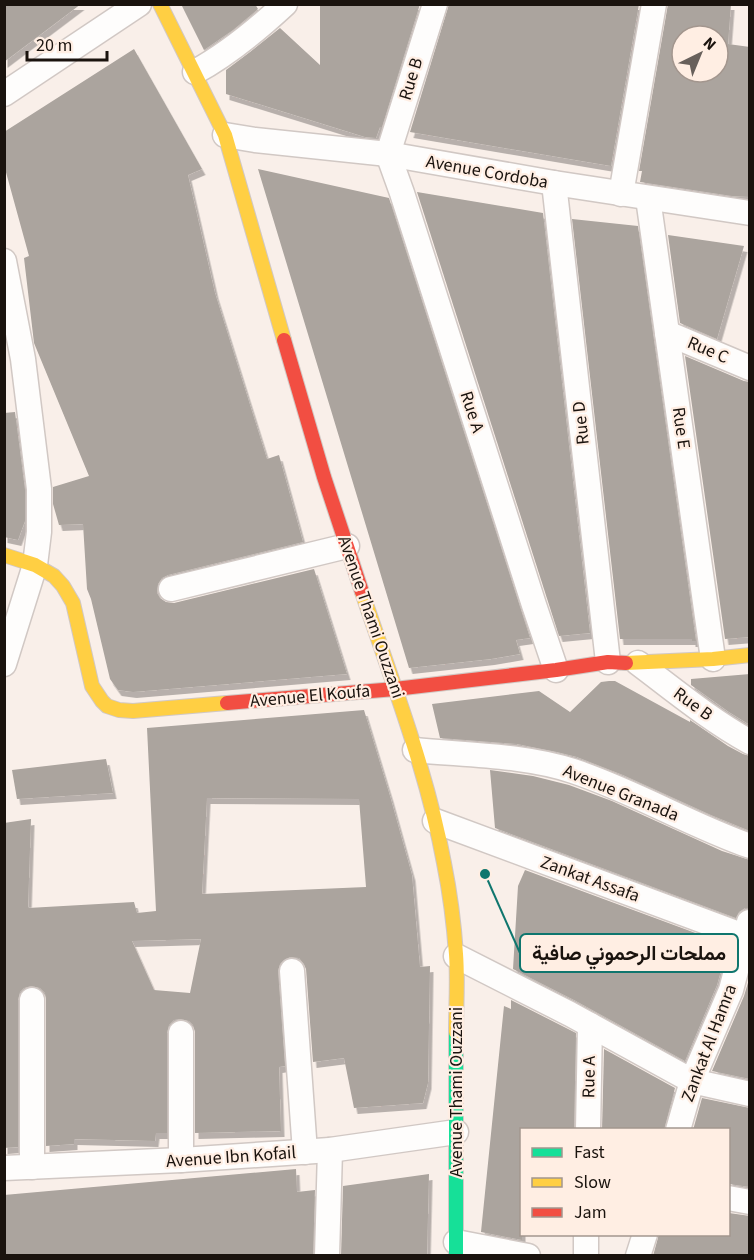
<svg xmlns="http://www.w3.org/2000/svg" width="754" height="1260" font-family="'Source Sans 3',Vazirmatn,sans-serif">
  <style>
    .building { fill: #aba49e; fill-rule: evenodd; filter: url(#shadow) }
    .lines { fill: none; stroke-linecap: round; stroke-linejoin: round }
    .street-casing { stroke: #d1c8c4; stroke-width: 27 }
    .fast-casing { stroke: #d1c8c4; stroke-width: 16 }
    .slow-casing { stroke: #d1c8c4; stroke-width: 16 }
    .jam-casing { stroke: #d1c8c4; stroke-width: 16 }
    .street { stroke: #fefdfc; stroke-width: 24 }
    .fast { stroke: #16e098; stroke-width: 14 }
    .slow { stroke: #ffcf43; stroke-width: 14 }
    .jam { stroke: #f24e42; stroke-width: 14 }
    .labels { text-anchor: middle; dominant-baseline: central; stroke-width: 4.5; stroke-linejoin: round; paint-order: stroke }
    .street-label { font-size: 18px; fill: #1a130e; stroke: #ffeee3 }
    .leader { fill: none; stroke: #0f766e; stroke-width: 2 }
    .callout-dot { fill: #0f766e; stroke: #ffeee3; stroke-width: 2 }
    .callout { fill: #ffeee3; stroke: #0f766e; stroke-width: 2 }
    .callout-label { font-size: 20px; text-anchor: middle; font-weight: bold; fill: #1a130e }
  </style>
  <defs>
    <filter id="shadow"><feDropShadow dx="3.5" dy="6" stdDeviation="0" flood-color="#0004"/></filter>
  </defs>
  <rect width="100%" height="100%" fill="#f9efe9"/>
  <g class="building">
    <path d="M4 4H81L4 62Z"/>
    <path d="M181 4H255L258 9 233 30 204 50Z"/>
    <path d="M320 4H420L382 127H380L376 138 365 137 226 94V70L250 52 280 28 320 65Z"/>
    <path d="M449 4H639L611 166 410 132Z"/>
    <path d="M668 4H731L728 44 750 47V197L732 196 640 182 642 171H639ZM682 36H718V72H682Z"/>
    <path d="M134 49 202 169 188 175 215 293 267 459 279 455 303 542 168 575 162 578 158 584 157 593 160 598 166 602 174 603 314 569 347 674 133 692 118 690 110 679 91 599 87 589 83 524 59 525 53 504V487L89 476 34 343 24 258 29 256 4 165V132Z"/>
    <path d="M258 169 389 198 530 638 516 640 520 654 491 659 409 668Z"/>
    <path d="M417 192 543 213 590 633 559 636Z"/>
    <path d="M572 219 638 226 696 641H692V639H620Z"/>
    <path d="M668 235 744 246 717 339 680 323Z"/>
    <path d="M685 356 744 381 750 382V637L725 639Z"/>
    <path d="M15 412 25 490V521L18 540 4 537V413Z"/>
    <path d="M750 674V725L729 712 691 685V679Z"/>
    <path d="M609 681H615L690 722V720L728 746 743 754 750 756V831L711 815 623 775 577 757 557 752 517 744 440 738 432 704 539 691 570 712 601 682Z"/>
    <path d="M364 710 390 796 412 875 420 967 430 966 428 1083 423 1103 354 1108 344 1058 313 1062 306 969 304 964 299 958 290 957 284 960 280 964 278 971 285 1066 279 1067 281 1131 195 1133V1032L193 1025 189 1021 180 1019 174 1020 169 1025 167 1033V1133H156L155 1141 74 1139V1144L46 1146V1000L45 993 40 988 31 986 24 988 20 992 18 1000V1147L4 1148V823L31 819 28 908 134 902 137 913 156 911 147 728ZM207 798 359 799 366 887 202 894ZM201 939 190 993 154 990 132 941Z"/>
    <path d="M106 759 113 793 17 799 12 770Z"/>
    <path d="M490 770 533 776 569 785 612 801 722 851 750 860V908H745L739 912 736 918 495 828Z"/>
    <path d="M525 870 728 945 717 985 685 1061 576 1001 513 969 518 886Z"/>
    <path d="M750 976V1079L712 1071 744 996Z"/>
    <path d="M511 1000 576 1033 574 1130H522V1240L481 1232 504 1006 511 1009Z"/>
    <path d="M604 1049 675 1088 664 1130H602Z"/>
    <path d="M702 1098 750 1108V1187L729 1184V1130H693Z"/>
    <path d="M296 1169 297 1192 315 1190 313 1256H4V1195Z"/>
    <path d="M429 1174 427 1256H341L343 1186Z"/>
    <path d="M729 1213 750 1216V1256H653L659 1234H729Z"/>
  </g>
  <g class="lines">
    <defs>
      <g id="street">
        <path d="M435 4 388 154 402 193 534 605 556 670"/>
        <path d="M195 72C228 54 257 30 285 4"/>
        <path d="M4 94 139 4"/>
        <path d="M225 135 255 140 388 154 554 183 750 213"/>
        <path d="M554 183 608 662"/>
        <path d="M621 194 654 4"/>
        <path d="M648 198 713 659"/>
        <path d="M4 261 23 359 39 489V532L35 565 4 664"/>
        <path d="M667 333 750 368"/>
        <path d="M171 589 347 546"/>
        <path d="M638 663C674 690 710 720 750 742"/>
        <path d="M415 750C466 755 525 755 573 771 634 791 690 825 750 846"/>
        <path d="M435 821 744 936"/>
        <path d="M456 956 570 1014 692 1081 750 1094"/>
        <path d="M292 971 305 1152"/>
        <path d="M32 1000V1167"/>
        <path d="M588 1130 590 1025"/>
        <path d="M678 1130 692 1081 731 990 749 922"/>
        <path d="M181 1160V1033"/>
        <path d="M4 1168 181 1160 330 1150 456 1132"/>
        <path d="M728 1198 750 1202"/>
        <path d="M456 1242 528 1256"/>
        <path d="M327 1256 330 1150"/>
        <path d="M586 1256V1234"/>
        <path d="M638 1256 645 1234"/>
      </g>
      <path id="fast" d="M456 1032V1256"/>
      <g id="slow">
        <path d="M160 4 225 135 284 340"/>
        <path d="M4 555 35 565 54 576 63 586 73 603 92 686 102 701 107 706 119 710 133 711 227 703"/>
        <path d="M362 592C392 681 427 771 444 863 450 893 454 924 456 954 458 980 456 1006 456 1032"/>
        <path d="M626 663 713 659 750 655"/>
      </g>
      <g id="jam">
        <path d="M284 340 324 477 362 592"/>
        <path d="M227 703 395 689 556 670 608 662 626 663"/>
      </g>
    </defs>
    <use href="#street" class="street-casing"/>
    <use href="#fast" class="fast-casing"/>
    <use href="#slow" class="slow-casing"/>
    <use href="#jam" class="jam-casing"/>
    <use href="#street" class="street"/>
    <use href="#fast" class="fast"/>
    <use href="#slow" class="slow"/>
    <use href="#jam" class="jam"/>
  </g>
  <g class="labels">
    <g class="street-label">
      <text transform="translate(411 79) rotate(-73)">Rue B</text>
      <text transform="translate(487 172) rotate(10)">Avenue Cordoba</text>
      <text transform="translate(708 350) rotate(23)">Rue C</text>
      <text transform="translate(472 412) rotate(72)">Rue A</text>
      <text transform="translate(581 423) rotate(-96)">Rue D</text>
      <text transform="translate(681 428) rotate(82)">Rue E</text>
      <text transform="translate(371 617) rotate(71)">Avenue Thami Ouzzani</text>
      <text transform="translate(310 696) rotate(-5)">Avenue El Koufa</text>
      <text transform="translate(693 704) rotate(36)">Rue B</text>
      <text transform="translate(621 793) rotate(22)">Avenue Granada</text>
      <text transform="translate(590 879) rotate(20)">Zankat Assafa</text>
      <text transform="translate(709 1043) rotate(-69)">Zankat Al Hamra</text>
      <text transform="translate(589 1077) rotate(-89)">Rue A</text>
      <text transform="translate(456 1092) rotate(-90)">Avenue Thami Ouzzani</text>
      <text transform="translate(231 1157) rotate(-4)">Avenue Ibn Kofail</text>
    </g>
  </g>
  <path class="leader" d="M485 874L520 953"/>
  <circle class="callout-dot" cx="485" cy="874" r="6"/>
  <rect class="callout" x="520" y="934" width="218" height="38" rx="6"/>
  <g class="callout-label">
    <text x="629" y="960">مملحات الرحموني صافية</text>
  </g>
  <rect width="754" height="1260" fill="none" stroke="#1a130e" stroke-width="12"/>
  <rect x="520" y="1128" width="210" height="108" fill="#ffeee3" stroke="#a3968e" stroke-width="1.5"/>
  <rect x="532" y="1148" width="30" height="9" fill="#16e098" stroke="#a3968e" stroke-width="1.5"/>
  <text x="574" y="1158" font-size="18" fill="#1a130e">Fast</text>
  <rect x="532" y="1178" width="30" height="9" fill="#ffcf43" stroke="#a3968e" stroke-width="1.5"/>
  <text x="574" y="1188" font-size="18" fill="#1a130e">Slow</text>
  <rect x="532" y="1208" width="30" height="9" fill="#f24e42" stroke="#a3968e" stroke-width="1.5"/>
  <text x="574" y="1218" font-size="18" fill="#1a130e">Jam</text>
  <g transform="translate(700 54) rotate(43)"><circle r="28" fill="#ffeee3" stroke="#a3968e" stroke-width="1.5"/>
  <path d="M0-4.5L10 22L0 15L-10 22Z" fill="#68605b"/>
  <text y="-9" font-size="16" font-weight="bold" text-anchor="middle" fill="#1a130e">N</text>
  </g>
  <path d="M27 51v9h80v-9" fill="none" stroke="#1a130e" stroke-width="3"/>
  <text x="36" y="51" font-size="18" fill="#1a130e" stroke="#ffeee3" stroke-width="4.5" paint-order="stroke">20 m</text>
</svg>
